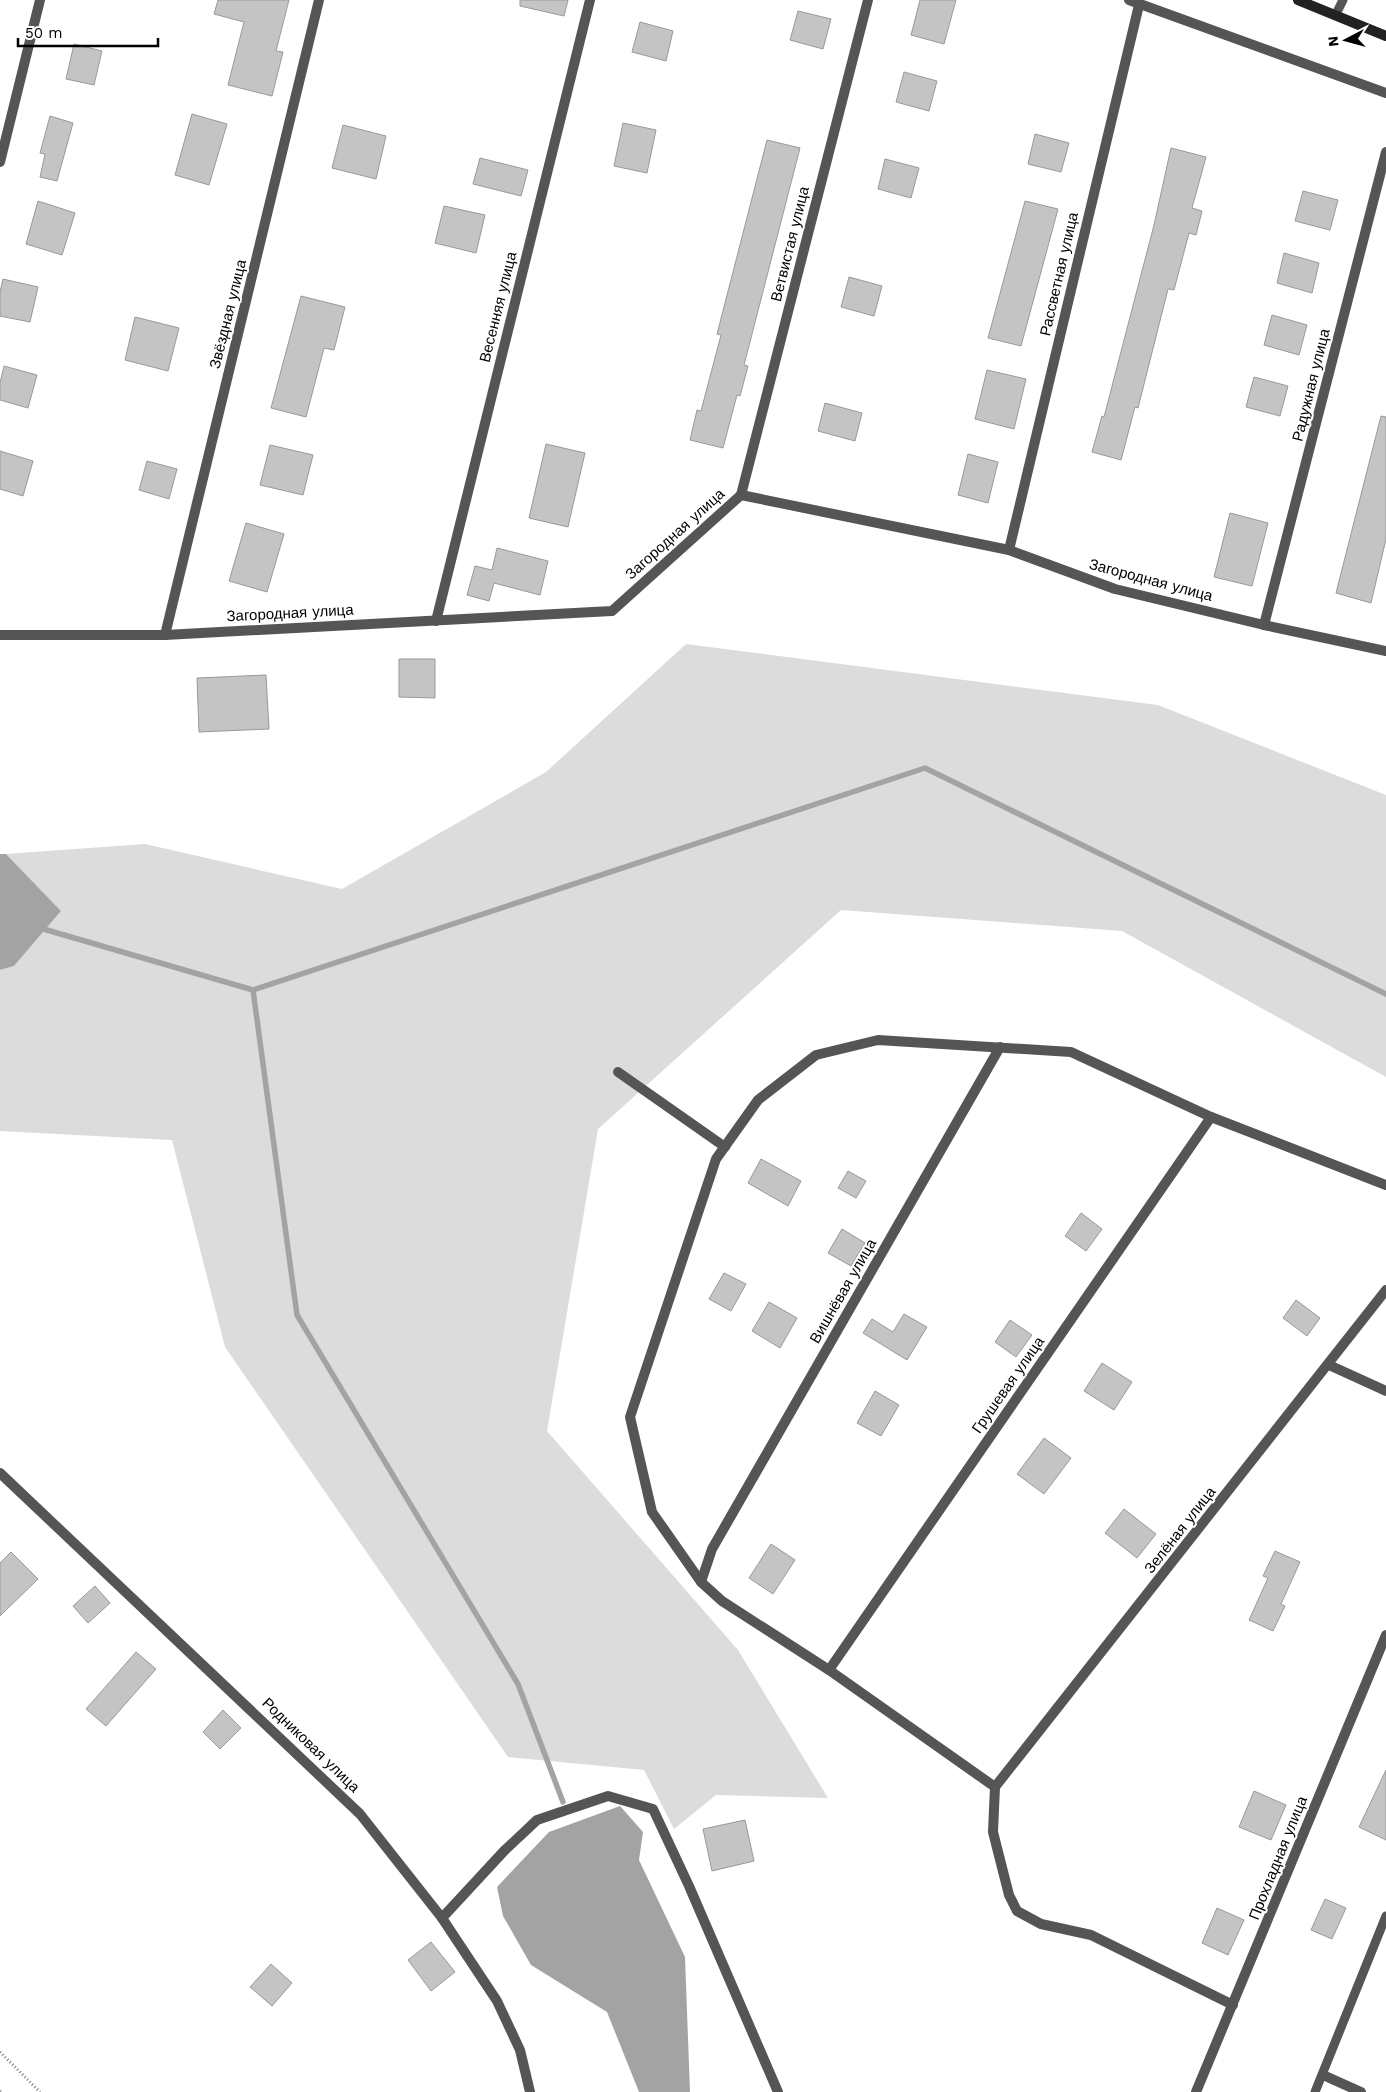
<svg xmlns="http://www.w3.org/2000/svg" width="1386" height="2092" font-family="'Work Sans',sans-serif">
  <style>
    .green { fill: #dcdcdc }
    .water { fill: #a3a3a3 }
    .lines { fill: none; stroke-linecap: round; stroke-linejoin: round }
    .stream { stroke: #a3a3a3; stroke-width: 5.5 }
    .building { fill: #c4c4c4; stroke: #999 }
    .path { stroke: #777; stroke-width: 3; stroke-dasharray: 1 2.5; stroke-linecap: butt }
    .lane { stroke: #555; stroke-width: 9 }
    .street { stroke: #555; stroke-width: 10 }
    .secondary { stroke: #222; stroke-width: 10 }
    .labels { text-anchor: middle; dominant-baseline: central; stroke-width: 4; stroke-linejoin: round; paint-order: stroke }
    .street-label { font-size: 15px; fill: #000; stroke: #fff }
  </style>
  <rect width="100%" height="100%" fill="#fff"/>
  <path class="green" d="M686 644 1158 705 1386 795V1077L1122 931 841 910 598 1129 547 1431 738 1650 828 1798 716 1795 674 1829 644 1770 508 1757 225 1347 172 1140 0 1131V970L14 966 61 911 6 854 145 844 342 889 546 772Z"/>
  <g class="water">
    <path d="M0 854H6L61 911 14 966 0 970Z"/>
    <path d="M620 1806 643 1832 639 1860 685 1957 690 2092H639L607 2012 531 1965 503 1916 497 1887 549 1832Z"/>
  </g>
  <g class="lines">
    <g class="stream">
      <path d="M40 928 253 990 925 768 1386 994"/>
      <path d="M253 990 297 1315 518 1684 563 1802"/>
    </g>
  </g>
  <g class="building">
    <path d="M218 0H289L276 51 283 52 272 96 228 85 244 22 214 14Z"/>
    <path d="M520 0H568L564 16 520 6Z"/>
    <path d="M920 0H956L944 44 911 35Z"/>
    <path d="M798 11 831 19 823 49 790 40Z"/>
    <path d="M640 22 673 31 666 61 632 52Z"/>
    <path d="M74 44 102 51 94 85 66 79Z"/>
    <path d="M904 72 937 81 929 111 896 102Z"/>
    <path d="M192 114 227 124 209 185 175 175Z"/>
    <path d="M50 116 73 123 57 181 40 177 45 154 40 153Z"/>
    <path d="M623 123 656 130 647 173 614 166Z"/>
    <path d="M343 125 386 136 376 179 332 168Z"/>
    <path d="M1035 134 1069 143 1061 172 1028 164Z"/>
    <path d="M767 140 800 148 744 365 748 366 740 396 737 395 723 448 690 440 697 410 701 411 721 335 717 334Z"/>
    <path d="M1171 148 1206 157 1192 208 1202 211 1196 235 1189 233 1174 290 1168 289 1138 408 1135 407 1121 460 1092 452 1102 416 1104 417 1154 225Z"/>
    <path d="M480 158 528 170 521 196 473 184Z"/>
    <path d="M885 159 919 168 911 198 878 189Z"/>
    <path d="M1303 191 1338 200 1330 230 1295 221Z"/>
    <path d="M38 201 75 213 62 255 26 244Z"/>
    <path d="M1025 201 1058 209 1021 346 988 338Z"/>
    <path d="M444 206 485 215 476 253 435 243Z"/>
    <path d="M1284 253 1319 263 1312 293 1277 283Z"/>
    <path d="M849 277 882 286 874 316 841 307Z"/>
    <path d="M3 279 38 287 30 322 0 316V292Z"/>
    <path d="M301 296 345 307 334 350 324 348 306 417 271 408Z"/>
    <path d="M1272 315 1307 325 1299 355 1264 345Z"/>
    <path d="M135 317 179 328 168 371 125 360Z"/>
    <path d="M4 366 37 375 28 408 0 400V383Z"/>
    <path d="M987 370 1026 379 1014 429 975 419Z"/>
    <path d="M1254 377 1288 386 1280 416 1246 407Z"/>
    <path d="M825 403 862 413 855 441 818 431Z"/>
    <path d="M1381 416 1386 417V539L1371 603 1336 593Z"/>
    <path d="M546 444 585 453 568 527 529 518Z"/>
    <path d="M270 445 313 455 303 495 260 485Z"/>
    <path d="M0 451 33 461 23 496 0 489Z"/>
    <path d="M968 454 998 462 988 503 958 495Z"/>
    <path d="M147 461 177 469 169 499 139 490Z"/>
    <path d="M1230 513 1268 523 1252 586 1214 577Z"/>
    <path d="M246 523 284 534 267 592 229 581Z"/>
    <path d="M497 548 548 561 540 595 494 583 489 601 467 595 475 566 492 570Z"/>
    <path d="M399 659H435V698L399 697Z"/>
    <path d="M266 675 269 729 199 732 197 678Z"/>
    <path d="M761 1159 801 1181 788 1206 748 1183Z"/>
    <path d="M848 1171 866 1181 856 1198 838 1188Z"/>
    <path d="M1081 1213 1102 1229 1086 1251 1065 1236Z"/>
    <path d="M842 1229 865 1243 851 1266 828 1253Z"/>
    <path d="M724 1273 746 1284 731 1311 709 1299Z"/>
    <path d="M1296 1300 1320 1318 1307 1336 1283 1318Z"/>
    <path d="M769 1302 797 1318 780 1348 752 1331Z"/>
    <path d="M904 1314 927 1327 907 1360 863 1333 872 1319 893 1332Z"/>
    <path d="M1010 1320 1032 1335 1016 1357 995 1342Z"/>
    <path d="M1102 1363 1132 1382 1114 1410 1084 1391Z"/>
    <path d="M875 1391 899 1405 881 1436 857 1423Z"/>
    <path d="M1044 1438 1071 1458 1044 1494 1017 1474Z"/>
    <path d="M1124 1509 1156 1534 1137 1558 1105 1533Z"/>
    <path d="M771 1544 795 1560 773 1594 749 1578Z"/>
    <path d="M1275 1551 1300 1562 1281 1604 1285 1606 1273 1631 1249 1620 1268 1578 1263 1576Z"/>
    <path d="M11 1552 38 1579 0 1616V1563Z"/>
    <path d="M95 1586 110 1603 88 1623 73 1606Z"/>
    <path d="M136 1652 156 1669 106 1726 86 1709Z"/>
    <path d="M223 1710 241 1728 220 1749 203 1732Z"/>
    <path d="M1386 1770V1840L1359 1827Z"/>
    <path d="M1254 1791 1286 1805 1271 1840 1239 1827Z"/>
    <path d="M745 1820 754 1861 712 1871 703 1829Z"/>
    <path d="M1325 1899 1346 1908 1332 1939 1311 1930Z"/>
    <path d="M1217 1908 1244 1920 1228 1955 1202 1943Z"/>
    <path d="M431 1942 455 1972 431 1991 408 1960Z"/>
    <path d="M271 1964 292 1983 272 2006 250 1987Z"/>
  </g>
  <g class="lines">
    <g class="path">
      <path d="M0 2052 40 2092"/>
      <path d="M0 2091 1 2092"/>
    </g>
    <g class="lane">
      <path d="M1336 14 1343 0"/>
      <path d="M1315 2092 1386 1916"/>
    </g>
    <g class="street">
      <path d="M1129 0 1386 93"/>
      <path d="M0 162 40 0"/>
      <path d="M741 495 1009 550 1115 589 1264 625 1386 651"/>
      <path d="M741 495 868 0"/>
      <path d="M1009 550 1139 5"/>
      <path d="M436 621 590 0"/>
      <path d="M1264 625 1386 152"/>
      <path d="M0 635H165L612 611 741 495"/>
      <path d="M165 635 319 0"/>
      <path d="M1000 1047 712 1549 701 1582 722 1601 829 1670 995 1787 993 1832 1009 1895 1017 1911 1041 1924 1091 1935 1233 2005"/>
      <path d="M618 1072 725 1147"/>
      <path d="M1329 1365 1386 1391"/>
      <path d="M0 1473 360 1814 442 1918 497 2001 520 2050 530 2092"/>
      <path d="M701 1582 652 1512 630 1417 716 1159 758 1100 816 1055 878 1040 1071 1052 1211 1117 1386 1185"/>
      <path d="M829 1670 1211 1117"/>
      <path d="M995 1787 1386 1290"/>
      <path d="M442 1918 504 1851 537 1820 608 1796 653 1809 689 1886 778 2092"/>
      <path d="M1323 2075 1361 2092"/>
      <path d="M1196 2092 1386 1635"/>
    </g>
    <path class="secondary" d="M1298 0 1386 36"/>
  </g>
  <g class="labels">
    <g class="street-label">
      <text transform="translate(790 244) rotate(-76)">Ветвистая улица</text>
      <text transform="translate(1059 274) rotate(-77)">Рассветная улица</text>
      <text transform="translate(498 307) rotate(-76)">Весенняя улица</text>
      <text transform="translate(228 314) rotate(-76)">Звёздная улица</text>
      <text transform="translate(1311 385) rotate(-76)">Радужная улица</text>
      <text transform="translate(675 534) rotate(-42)">Загородная улица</text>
      <text transform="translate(1151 580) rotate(15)">Загородная улица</text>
      <text transform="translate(290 613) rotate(-3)">Загородная улица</text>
      <text transform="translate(843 1291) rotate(-60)">Вишнёвая улица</text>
      <text transform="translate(1008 1385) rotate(-55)">Грушевая улица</text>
      <text transform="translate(1180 1530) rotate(-52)">Зелёная улица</text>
      <text transform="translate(311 1745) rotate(44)">Родниковая улица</text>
      <text transform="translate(1278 1858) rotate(-68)">Прохладная улица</text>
    </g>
  </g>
  <g transform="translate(1346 40) rotate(264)" stroke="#ffffff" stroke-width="4" paint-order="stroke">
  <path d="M0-4L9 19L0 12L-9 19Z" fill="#000000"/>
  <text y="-8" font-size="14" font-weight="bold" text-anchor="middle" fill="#000000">N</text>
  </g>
  <path d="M18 38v8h140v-8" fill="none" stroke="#000000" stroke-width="2.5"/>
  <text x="25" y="38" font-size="15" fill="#000000" stroke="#ffffff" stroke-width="4" paint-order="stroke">50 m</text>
</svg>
